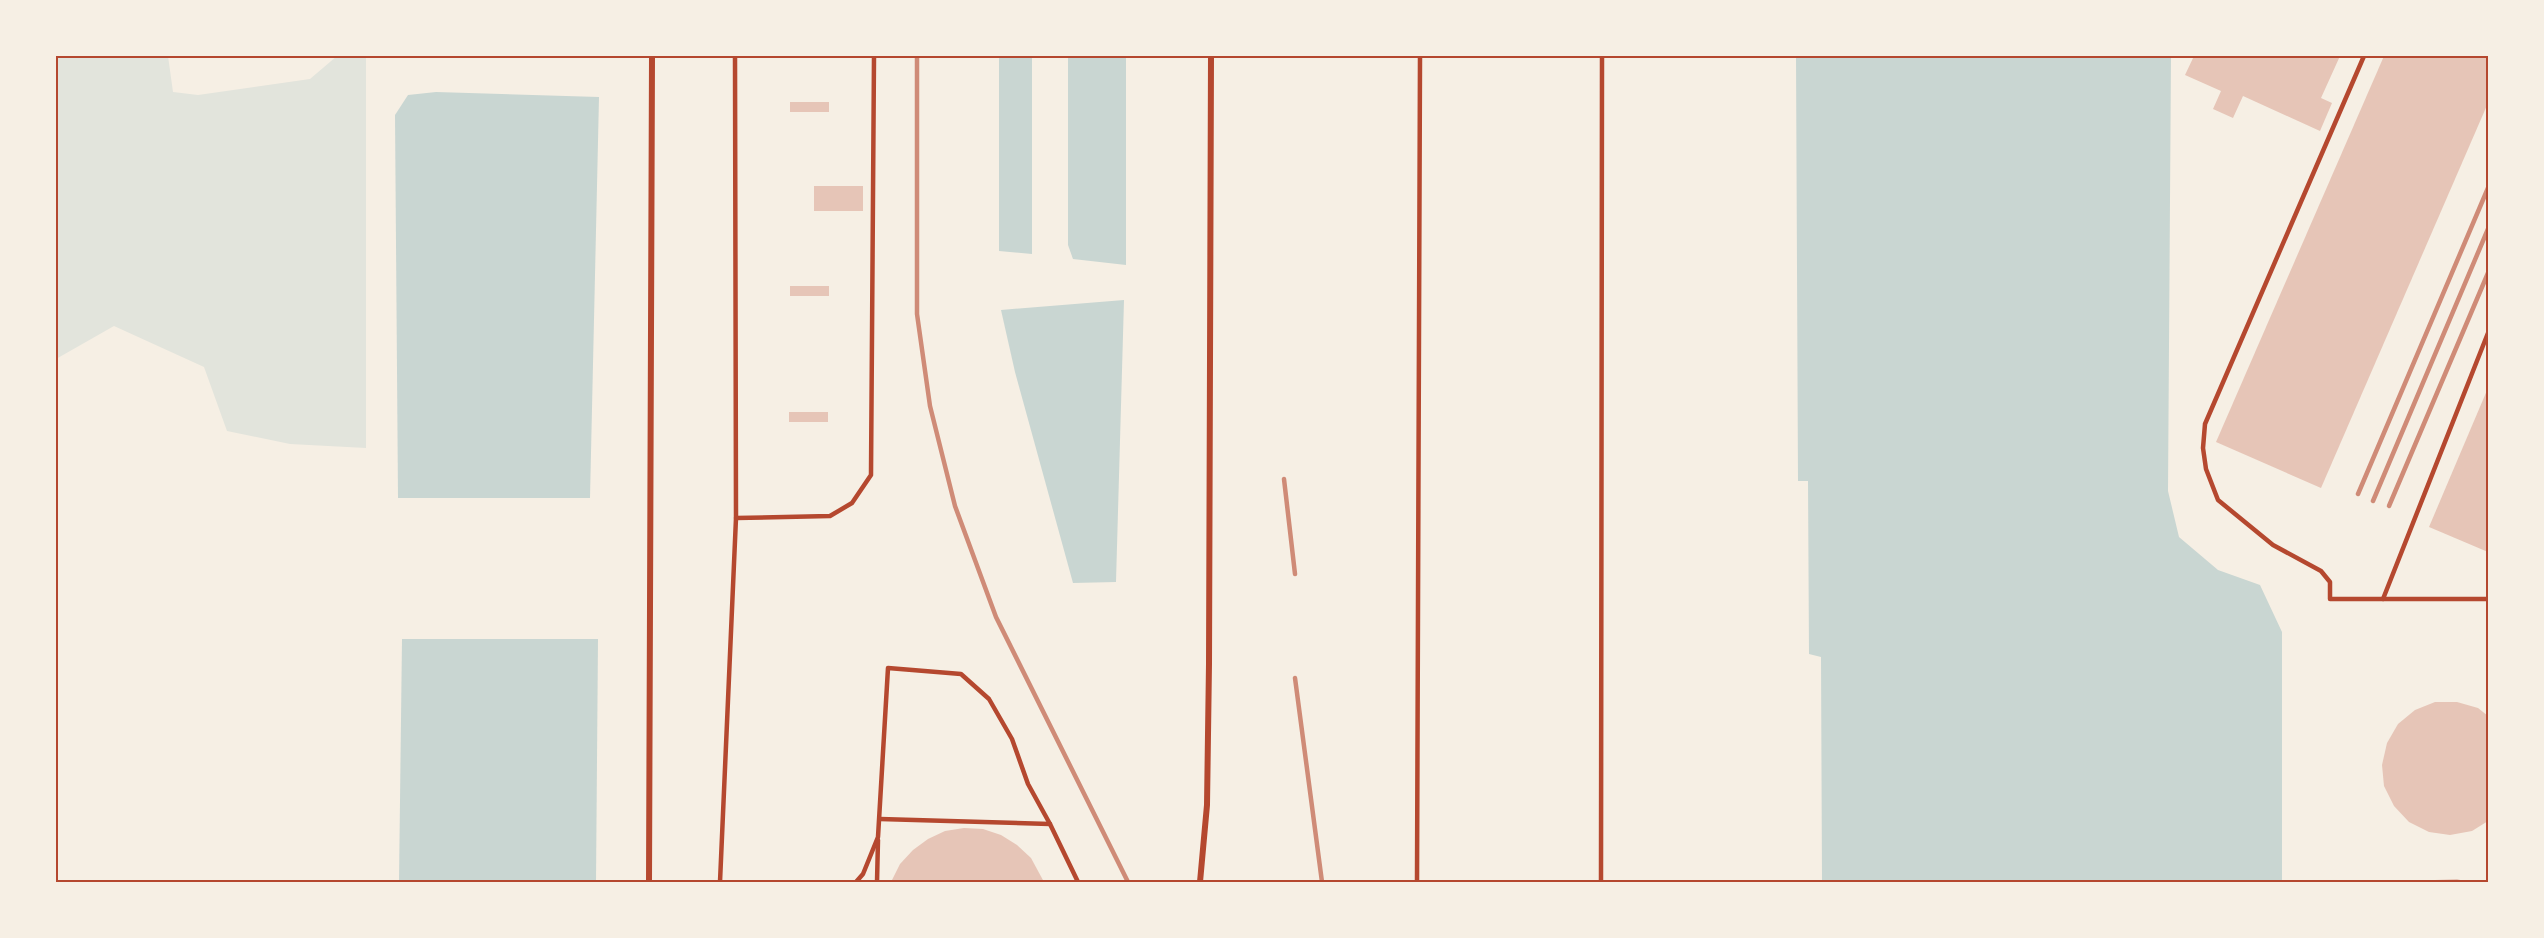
<svg xmlns="http://www.w3.org/2000/svg" width="2544" height="938" font-family="'Public Sans',sans-serif">
  <style>
    .green { fill: #e2e4dc }
    .water { fill: #c9d6d2 }
    .building { fill: #e6c5b7 }
    .lines { fill: none; stroke-linecap: round; stroke-linejoin: round }
    .service { stroke: #b5482f; stroke-width: 4.5 }
    .minor { stroke: #b5482f; stroke-width: 6 }
    .rail { stroke: #cf8b77; stroke-width: 4.5 }
    .neatline { fill: none; stroke: #b5482f; stroke-width: 2 }
  </style>
  <rect width="100%" height="100%" fill="#f6efe4"/>
  <path class="green" d="M56 56H168L173 92 198 95 310 79 337 56H366V448L290 444 227 431 204 367 114 326 56 359Z"/>
  <g class="water">
    <path d="M999 56H1032V254L999 251Z"/>
    <path d="M1068 56H1126V265L1073 259 1068 245Z"/>
    <path d="M1796 56H2171L2168 491 2179 537 2218 570 2260 585 2282 632V882H1822L1821 657 1809 654 1808 481H1798Z"/>
    <path d="M436 92 599 97 590 498H398L395 115 408 95Z"/>
    <path d="M1124 300 1116 582 1073 583 1015 372 1001 310Z"/>
    <path d="M402 639H598L596 882H399Z"/>
  </g>
  <g class="building">
    <path d="M2194 56H2340L2321 98 2332 103 2320 131 2243 96 2233 118 2213 109 2221 91 2185 75Z"/>
    <path d="M2384 56H2488V103L2321 488 2216 442Z"/>
    <rect x="790" y="102" width="39" height="10"/>
    <rect x="814" y="186" width="49" height="25"/>
    <rect x="790" y="286" width="39" height="10"/>
    <path d="M2488 388V552L2429 527Z"/>
    <rect x="789" y="412" width="39" height="10"/>
    <path d="M2435 702H2457L2478 708 2488 716V821L2472 831 2450 835 2429 832 2409 822 2394 806 2384 786 2382 765 2387 743 2398 724 2415 710Z"/>
    <path d="M964 828 983 829 1001 835 1017 845 1031 858 1044 882H891L900 864 913 850 928 839 945 831Z"/>
    <path d="M2457 879 2467 882H2428L2435 880Z"/>
  </g>
  <g class="lines">
    <g class="service">
      <path d="M2364 56 2205 424 2203 448 2206 469 2218 500 2273 545 2321 571 2330 582V599H2488"/>
      <path d="M736 518 830 516 852 503 871 475 874 56"/>
      <path d="M2383 599 2488 333"/>
      <path d="M880 819 1050 824"/>
      <path d="M720 882 736 518 735 56"/>
      <path d="M856 882 863 874 878 837 888 668 961 674 989 699 1012 739 1028 784 1050 824 1078 882"/>
      <path d="M877 882 878 840"/>
      <path d="M1417 882 1420 56"/>
      <path d="M1601 882 1602 56"/>
    </g>
    <g class="minor">
      <path d="M649 882 652 56"/>
      <path d="M1200 882 1207 805 1209 664 1211 56"/>
    </g>
    <g class="rail">
      <path d="M917 56V314L930 406 955 506 996 617 1128 882"/>
      <path d="M1284 479 1295 574"/>
      <path d="M2358 494 2488 188"/>
      <path d="M2373 501 2488 229"/>
      <path d="M2389 506 2488 273"/>
      <path d="M1295 678 1322 882"/>
    </g>
  </g>
  <rect width="2544" height="938" fill="none" stroke="#f6efe4" stroke-width="114"/>
  <rect x="57" y="57" width="2430" height="824" class="neatline"/>
</svg>
